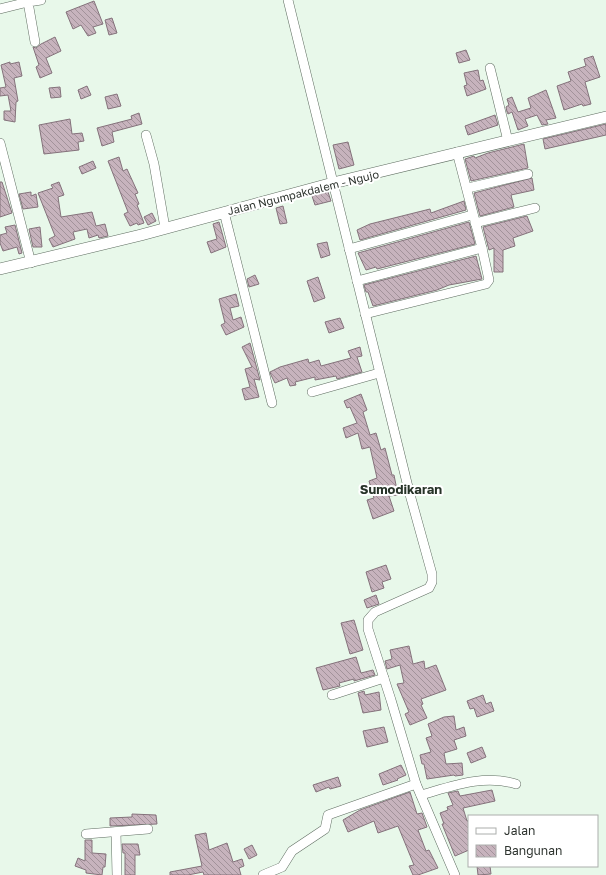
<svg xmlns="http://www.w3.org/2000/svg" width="606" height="875" font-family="'Golos Text',sans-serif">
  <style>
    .building { fill: url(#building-back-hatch); stroke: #84727b }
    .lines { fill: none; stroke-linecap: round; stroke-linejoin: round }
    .minor-casing { stroke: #5f6d61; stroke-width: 10 }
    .tertiary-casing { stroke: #5f6d61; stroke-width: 12 }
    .minor { stroke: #fff; stroke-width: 9 }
    .tertiary { stroke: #fff; stroke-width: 11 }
    .labels { text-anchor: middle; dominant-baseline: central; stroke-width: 4; stroke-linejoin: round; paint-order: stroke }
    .street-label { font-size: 11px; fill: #2e342f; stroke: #fff }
    .quarter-label { font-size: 13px; font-weight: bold; fill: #273328; stroke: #fff }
  </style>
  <defs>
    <pattern id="building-back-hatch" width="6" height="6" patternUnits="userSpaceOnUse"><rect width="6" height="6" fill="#c7b3bd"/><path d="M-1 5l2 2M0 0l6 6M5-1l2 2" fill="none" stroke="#a2929a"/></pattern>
  </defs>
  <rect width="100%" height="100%" fill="#e8f8ea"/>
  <g class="building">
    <path d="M94 1 103 24 93 27 96 33 88 36 81 25 73 29 66 12Z"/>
    <path d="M112 18 117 33 109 35 105 20Z"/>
    <path d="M55 37 61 51 46 58 52 73 40 78 36 67 39 65 33 47 36 48 41 44Z"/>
    <path d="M466 50 470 60 459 63 456 53Z"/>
    <path d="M593 56 600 77 585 82 591 104 583 106 582 104 564 110 557 86 571 81 568 72 586 66 584 59Z"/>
    <path d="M10 62V64L19 62 22 76 14 78 18 101 16 102 15 122 4 120V111H11L8 95 0 96V88L6 87 1 65Z"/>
    <path d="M478 70 480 81 483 80 486 89 467 96 464 86 467 85 464 73Z"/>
    <path d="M87 86 91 95 81 99 78 90Z"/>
    <path d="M60 87 61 97 51 98 49 88Z"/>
    <path d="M546 90 556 118 546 120 548 124 542 125 537 115 525 119 528 126 518 130 512 112 508 114 507 112 506 107 509 105 507 99 512 97 518 112 531 108 528 98Z"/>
    <path d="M117 94 121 106 108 109 105 97Z"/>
    <path d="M139 113 142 124 112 132 114 142 102 146 97 128 132 119 131 116Z"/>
    <path d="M495 115 498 125 468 135 465 126Z"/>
    <path d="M70 119 72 134 82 133 84 141 78 142 79 150 44 154 39 125Z"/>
    <path d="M606 124V135L545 149 543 139Z"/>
    <path d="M348 142 354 165 339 169 333 145Z"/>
    <path d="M524 144 528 168 471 181 465 159 474 156 475 158 488 153Z"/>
    <path d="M119 157 123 171 127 169 138 193 135 194 139 204 137 205 144 223 138 225 137 223 130 226 124 214 128 212 108 161Z"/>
    <path d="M93 161 96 168 82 174 79 167Z"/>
    <path d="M532 178 534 190 511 195 514 207 480 216 474 193Z"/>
    <path d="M0 182H2L12 213 0 217Z"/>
    <path d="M59 182 64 195 58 197 61 217 92 212 96 226 105 224 108 236 99 238 98 235 89 238 87 229 73 232 75 239 53 247 49 239 55 236 38 193 53 188 51 185Z"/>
    <path d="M31 192V196L36 194 38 207 23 209 19 194Z"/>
    <path d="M328 192 331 201 315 205 312 196Z"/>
    <path d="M464 201 466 210 360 240 357 230 370 224 430 209 431 213Z"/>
    <path d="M283 206 287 223 280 224 276 208Z"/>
    <path d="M152 213 156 221 148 225 144 217Z"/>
    <path d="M527 216 533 231 513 238 515 246 503 250V272H494V248L489 250 483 227Z"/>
    <path d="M219 222 226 247 211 253 207 242 217 239 213 224Z"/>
    <path d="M469 222 475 244 377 269 376 267 366 270 358 253Z"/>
    <path d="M15 225 22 253 19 254 17 247 3 251 0 243V235L7 233 5 227Z"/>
    <path d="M40 227 42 247H33L29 229Z"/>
    <path d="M327 242 330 255 321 258 317 244Z"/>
    <path d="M476 256 482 279 449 285 437 290 373 306 368 292H366L364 285Z"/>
    <path d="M255 275 259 284 249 287 247 279Z"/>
    <path d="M318 277 325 298 314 302 307 281Z"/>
    <path d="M236 294 239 306 230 308 233 320 241 317 244 327 226 335 221 325 225 323 219 299Z"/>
    <path d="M340 318 344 328 329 333 325 322Z"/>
    <path d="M250 343 260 380 254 379 259 397 245 400 242 389 250 387 245 369 252 367 242 347Z"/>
    <path d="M360 347 362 356 357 357 362 372 337 379 336 376 315 380V377L295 382 296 385 290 386 287 378 275 383 271 375 270 372 280 367 308 359 309 363 319 360 321 366 351 358 348 351Z"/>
    <path d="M361 394 367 410 363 412 370 435 376 433 381 450 385 448 392 475H394L398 495 389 496 394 511 373 519 367 500 374 498 369 481 377 478 370 447 362 449 358 433 346 438 343 428 357 423 350 407 347 408 344 401Z"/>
    <path d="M386 565 391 579 382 582 384 588 372 592 366 572Z"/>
    <path d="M376 595 379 604 367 608 364 600Z"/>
    <path d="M354 620 363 650 350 654 341 623Z"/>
    <path d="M409 646 413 664 424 661 425 669 436 665 446 690 421 699 423 704 421 705 427 718 410 725 405 714 409 712 397 684 404 683 400 665 387 669 385 661 392 659 390 650Z"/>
    <path d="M356 657 361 673 373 670 375 675 354 681V679L339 683 340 686 323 690 316 668Z"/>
    <path d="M364 691 365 695 379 692 381 710 363 713 358 693Z"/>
    <path d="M483 695 486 704 491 702 494 711 477 717 474 708 470 709 467 701Z"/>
    <path d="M454 716 456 730 464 727 466 736 454 740 457 749 444 753 446 764 462 763 463 775 455 776 454 775 427 779 424 764H422L420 755 431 752 426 738 432 736 428 724 444 717Z"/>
    <path d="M384 727 388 742 367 747 363 731Z"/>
    <path d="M482 747 486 757 471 763 467 753Z"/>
    <path d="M401 765 406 775 397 779 398 780 383 785 379 774Z"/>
    <path d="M338 777 341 786 330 789 329 787 316 792 313 785Z"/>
    <path d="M492 790 495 801 463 808 467 821 469 820V850L455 856 442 824H444L440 813 448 810 447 807 453 805 448 793 458 791 460 796Z"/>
    <path d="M410 792 417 814 422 813 427 827 418 830 426 851 429 850 438 868 418 875H413L409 866 414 865 398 826 378 833 374 821 348 832 343 820 360 810Z"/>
    <path d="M132 814 156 815 157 824 110 826V818L132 817Z"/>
    <path d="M206 833 209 850 227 843 233 862 242 859 244 866 239 868 241 875H204L203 872 188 875H170V872L202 866 195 835Z"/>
    <path d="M85 840H92V853L106 854 105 867H103L102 875 86 873V870L75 866 78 858 85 861Z"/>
    <path d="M122 844H138L140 855H135V875H125V853H123Z"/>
    <path d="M252 845 257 855 249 859 244 849Z"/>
    <path d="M477 866H490L491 874 478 875Z"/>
  </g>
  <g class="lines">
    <defs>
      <g id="minor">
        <path d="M288 0 409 491 432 574V582L429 588 375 612 368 620V629L391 700 416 784 455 875"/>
        <path d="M0 9 28 2"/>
        <path d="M35 42 28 2 41 0"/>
        <path d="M490 68 508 141"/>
        <path d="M146 135 154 164 165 228"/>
        <path d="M0 143 31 263"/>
        <path d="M468 188 528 174"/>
        <path d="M224 212 272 403"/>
        <path d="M475 223 535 208"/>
        <path d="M349 249 472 215"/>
        <path d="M357 281 482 248 457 152"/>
        <path d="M365 314 486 284 489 280 482 248"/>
        <path d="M312 392 379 373"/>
        <path d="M332 695 384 678"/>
        <path d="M421 795C453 786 483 774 516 784"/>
        <path d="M116 832 117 875"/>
        <path d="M86 834 148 829"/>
        <path d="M263 875 282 867 292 851 325 829 328 815 416 784"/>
      </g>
      <path id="tertiary" d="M0 269 141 235 333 183 606 117"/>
    </defs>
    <use href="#minor" class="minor-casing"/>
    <use href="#tertiary" class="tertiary-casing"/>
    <use href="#minor" class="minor"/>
    <use href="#tertiary" class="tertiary"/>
  </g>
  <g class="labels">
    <g class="street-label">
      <text transform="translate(303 192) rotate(-14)">Jalan Ngumpakdalem - Ngujo</text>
    </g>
    <g class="quarter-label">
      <text x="401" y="489">Sumodikaran</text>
    </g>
  </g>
  <rect x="468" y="815" width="130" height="52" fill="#ffffff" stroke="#abaeac"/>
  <rect x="476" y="828" width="20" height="6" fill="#ffffff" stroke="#abaeac"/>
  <text x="504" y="835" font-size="12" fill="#2e342f">Jalan</text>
  <rect x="476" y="845" width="20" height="12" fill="url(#building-back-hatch)" stroke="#abaeac"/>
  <text x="504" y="855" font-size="12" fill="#2e342f">Bangunan</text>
</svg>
